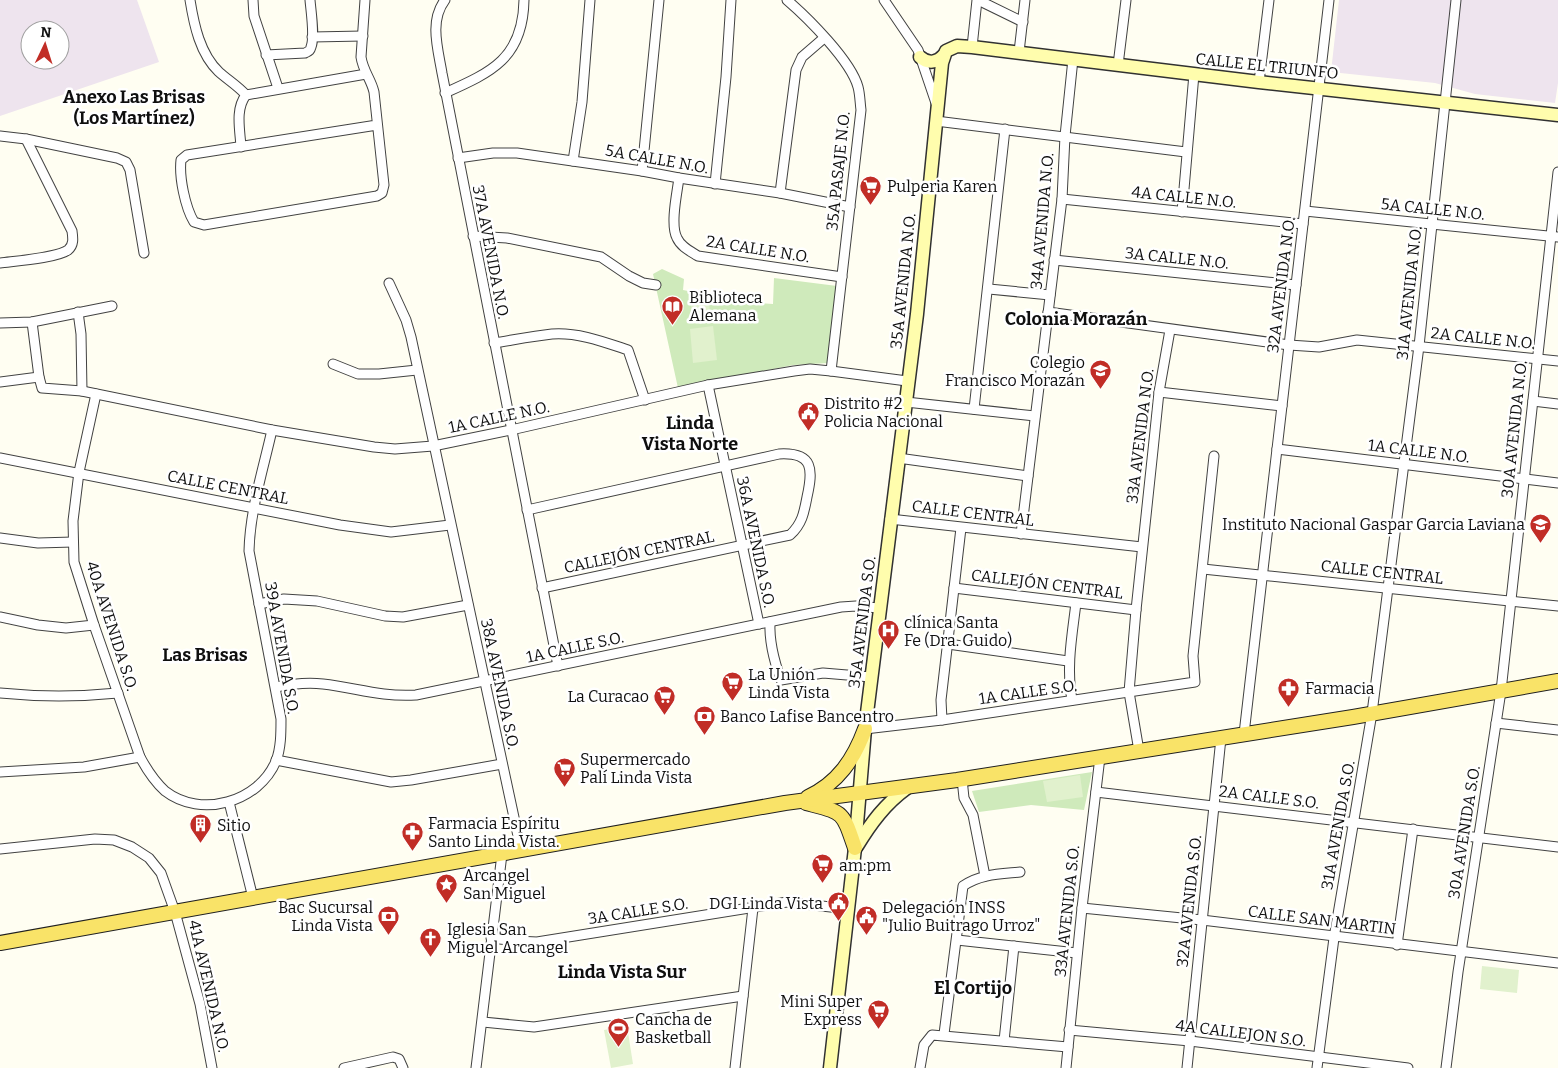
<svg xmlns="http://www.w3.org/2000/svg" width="1558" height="1068" font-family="Bitter,serif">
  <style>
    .industrial { fill: #eee4ee; fill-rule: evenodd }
    .green { fill: #cfeabb }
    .pitch { fill: #e1f1cd }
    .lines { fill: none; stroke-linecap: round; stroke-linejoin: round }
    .minor-casing { stroke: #424242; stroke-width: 11 }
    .secondary-casing { stroke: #313131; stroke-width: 15 }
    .primary-casing { stroke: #202020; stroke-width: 16 }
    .minor { stroke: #fff; stroke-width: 9 }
    .secondary { stroke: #fffdad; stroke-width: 12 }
    .primary { stroke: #f9e368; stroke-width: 14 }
    .labels { text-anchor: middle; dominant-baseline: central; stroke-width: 5; stroke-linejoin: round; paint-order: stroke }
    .street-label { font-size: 16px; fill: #0f0f0f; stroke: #fff }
    .poi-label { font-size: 16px; fill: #0f0f0f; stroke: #fff; text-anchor: start }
    .neighbourhood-label { font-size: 18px; font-weight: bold; fill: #0f0f0f; stroke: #fff }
  </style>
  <rect width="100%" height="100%" fill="#fffef2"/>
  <g class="industrial">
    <path d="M0 0H137L159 62 0 116ZM30 30H60V60H30Z"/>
    <path d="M1339 0H1558V83L1555 103 1475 94 1435 83 1331 72Z"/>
  </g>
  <g class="green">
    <path d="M662 269 684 279 683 290 743 302 773 304 774 278 837 286 829 363 793 365 678 388 653 274Z"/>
    <path d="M1092 772 1084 810 1031 805 979 812 972 791Z"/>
  </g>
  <g class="pitch">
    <path d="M709 301 710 313 691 314V302Z"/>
    <path d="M713 326 717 360 693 363 690 329Z"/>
    <path d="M1080 775 1083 797 1047 802 1043 781Z"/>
    <path d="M1482 966 1519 970 1517 993 1480 989Z"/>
    <path d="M627 1026 633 1064 611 1068 604 1030Z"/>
  </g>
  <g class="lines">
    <defs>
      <g id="minor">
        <path d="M190 0C194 25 200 54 219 72 228 80 238 86 246 95"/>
        <path d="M253 0 254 16 278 88"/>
        <path d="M365 0 361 57C363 71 371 79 374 92L384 185 382 193 377 196 204 225 194 222C185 207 179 177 181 160L187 155 377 125"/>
        <path d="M445 0C429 21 438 49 442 73L558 666"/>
        <path d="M787 0C808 18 851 61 858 87 860 94 860 103 861 110L831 371"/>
        <path d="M884 0 918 50 937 106"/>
        <path d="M978 0 1023 22"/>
        <path d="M312 37 363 36"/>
        <path d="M972 47 977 0"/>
        <path d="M1019 52 1025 0"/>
        <path d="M266 55 305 53C309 51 310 51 311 47 315 37 311 12 310 0"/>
        <path d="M1118 65 1126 0"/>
        <path d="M1259 82 1269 0"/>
        <path d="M445 93C492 72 523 58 524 0"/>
        <path d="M936 121 1186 152"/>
        <path d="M0 136 26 139 117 158 126 162 130 170 144 253"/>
        <path d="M241 147C240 130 235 109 246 95L366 74"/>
        <path d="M458 158 493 153H517L642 171 679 178 780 193 850 207"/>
        <path d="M573 161 582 102 590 0"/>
        <path d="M642 171 659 0"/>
        <path d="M679 178C677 193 670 225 677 238 681 247 690 251 698 256L842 277"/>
        <path d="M715 184 726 77 731 0"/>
        <path d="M780 193 796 70 802 57 824 38"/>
        <path d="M1062 199 1303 224"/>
        <path d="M1305 211 1558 237"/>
        <path d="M1182 212 1194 74"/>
        <path d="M473 236 507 238 601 257 629 276 643 283 656 285"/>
        <path d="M1054 260 1296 285"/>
        <path d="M0 263C15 261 57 258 68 250 74 245 73 238 72 231L26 139"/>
        <path d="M389 283 406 320 411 337 521 850"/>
        <path d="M989 289 1050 295"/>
        <path d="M78 312 81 334 82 391"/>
        <path d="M1048 312 1289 345 1319 347 1357 340 1558 361"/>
        <path d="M32 322 39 377 42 388 82 391 272 430 374 447 395 449 433 446 511 430 708 385 794 371 810 369 831 371 907 381"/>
        <path d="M0 323 32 322 112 306"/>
        <path d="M494 343C513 340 533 336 552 334 578 332 604 342 628 350L645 400"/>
        <path d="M333 364 358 374H379L417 370"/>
        <path d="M0 382 39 377"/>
        <path d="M708 385 759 624"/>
        <path d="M1159 392 1282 406"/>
        <path d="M96 394 79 472 73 521 74 562 94 625 140 757C147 770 154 781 165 791 201 819 259 802 276 761 281 748 281 733 281 719L249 551C250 510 263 470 272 430"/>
        <path d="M1533 401 1558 404"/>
        <path d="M906 402 1035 416"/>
        <path d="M974 409 1005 129"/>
        <path d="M1277 449 1558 483"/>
        <path d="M0 458 340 525 391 532 450 525"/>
        <path d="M898 458 1028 476"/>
        <path d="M527 510 779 454C814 452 813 470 807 497 804 513 802 524 790 535L542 588"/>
        <path d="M890 519 1142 547"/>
        <path d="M1021 534 1062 199 1065 136 1073 59"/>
        <path d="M0 538 38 543 73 542"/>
        <path d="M1203 569 1558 606"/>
        <path d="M954 588 1136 610"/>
        <path d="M259 604 284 599 317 601 385 616 403 617 468 605"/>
        <path d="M0 617 38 625 66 628 94 625"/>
        <path d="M770 622C769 643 774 661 781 680L823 673 871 677"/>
        <path d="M948 644 1068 661"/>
        <path d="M276 687C291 684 306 682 323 684 357 688 380 697 416 695L841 607 856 606 879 608"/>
        <path d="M0 693C40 697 78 697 118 693"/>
        <path d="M1072 700C1066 667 1072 636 1076 603"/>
        <path d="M942 720 941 700 961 528"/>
        <path d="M1496 723 1558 730"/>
        <path d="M865 729 942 720 1195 682 1193 656 1214 456"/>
        <path d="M1244 734 1329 0"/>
        <path d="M1139 751 1129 692 1136 610 1153 450 1159 392 1170 330"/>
        <path d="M276 760 391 782 411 780 502 764"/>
        <path d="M0 772 84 767 140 757"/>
        <path d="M962 779 964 798 973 815 985 876"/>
        <path d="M1096 792 1558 847"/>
        <path d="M229 802 253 898"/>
        <path d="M0 849 95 839 114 840 132 847 149 858 161 873 175 912 200 1004 212 1068"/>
        <path d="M1082 908 1202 920 1558 963"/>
        <path d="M491 938 517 941 537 942 787 902 848 909"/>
        <path d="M957 940 1077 953"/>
        <path d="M1397 945 1413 829"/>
        <path d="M483 1022 534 1027 743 996"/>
        <path d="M1069 1030 1190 1041 1408 1068"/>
        <path d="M944 1034 963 886C980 874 1000 874 1020 872"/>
        <path d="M1004 1041 1014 946"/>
        <path d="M344 1068 393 1057 399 1059 403 1068"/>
        <path d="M476 1068 502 854"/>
        <path d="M735 1068 753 908"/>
        <path d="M920 1068 924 1045 932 1035 1068 1047"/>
        <path d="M1066 1068 1082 908 1100 757"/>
        <path d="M1187 1068 1221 738"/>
        <path d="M1317 1068 1334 938 1372 713 1419 346 1456 0"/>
        <path d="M1446 1068 1458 972 1501 691 1558 172"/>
      </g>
      <g id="secondary">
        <path d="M920 57C928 64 937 63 944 55"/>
        <path d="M857 846C871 823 885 804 907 788"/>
        <path d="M830 1068 855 848 865 729 917 314 942 63 946 51 957 46 972 47 1259 82 1558 115"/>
      </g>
      <g id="primary">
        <path d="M808 797C838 783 854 759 865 729"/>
        <path d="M806 803C844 813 842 810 855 848"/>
        <path d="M0 943 785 803 957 780 1353 717 1558 681"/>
      </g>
    </defs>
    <use href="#minor" class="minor-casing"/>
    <use href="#secondary" class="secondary-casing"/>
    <use href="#primary" class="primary-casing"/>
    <use href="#minor" class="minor"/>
    <use href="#secondary" class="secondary"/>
    <use href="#primary" class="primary"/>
  </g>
  <defs>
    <symbol id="supermarket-pin" viewBox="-11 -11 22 30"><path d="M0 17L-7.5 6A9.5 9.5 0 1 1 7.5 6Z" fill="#c12d26" stroke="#fff"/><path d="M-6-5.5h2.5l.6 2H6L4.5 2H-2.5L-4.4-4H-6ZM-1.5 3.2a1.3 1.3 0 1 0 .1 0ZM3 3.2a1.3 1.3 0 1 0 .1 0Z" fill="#fff"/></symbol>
    <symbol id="library-pin" viewBox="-11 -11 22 30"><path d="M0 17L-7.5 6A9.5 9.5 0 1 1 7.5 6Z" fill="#c12d26" stroke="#fff"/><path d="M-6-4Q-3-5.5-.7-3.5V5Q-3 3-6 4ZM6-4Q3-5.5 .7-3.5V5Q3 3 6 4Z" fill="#fff"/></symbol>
    <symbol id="school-pin" viewBox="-11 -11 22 30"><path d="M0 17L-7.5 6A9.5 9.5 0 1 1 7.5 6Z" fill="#c12d26" stroke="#fff"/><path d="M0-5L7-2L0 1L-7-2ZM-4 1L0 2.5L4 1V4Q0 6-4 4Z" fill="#fff"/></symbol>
    <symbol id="civic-pin" viewBox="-11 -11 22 30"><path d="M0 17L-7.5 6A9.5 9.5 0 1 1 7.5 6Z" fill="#c12d26" stroke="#fff"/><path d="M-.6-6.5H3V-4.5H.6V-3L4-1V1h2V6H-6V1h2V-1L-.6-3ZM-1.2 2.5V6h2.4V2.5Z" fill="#fff"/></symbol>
    <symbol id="hospital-pin" viewBox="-11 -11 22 30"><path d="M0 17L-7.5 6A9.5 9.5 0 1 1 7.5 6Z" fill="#c12d26" stroke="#fff"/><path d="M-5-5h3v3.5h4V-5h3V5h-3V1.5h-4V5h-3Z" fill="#fff"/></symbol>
    <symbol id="pharmacy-pin" viewBox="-11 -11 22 30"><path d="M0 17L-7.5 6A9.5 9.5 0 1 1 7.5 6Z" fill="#c12d26" stroke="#fff"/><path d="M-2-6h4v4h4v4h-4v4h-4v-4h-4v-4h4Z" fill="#fff"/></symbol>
    <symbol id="bank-pin" viewBox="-11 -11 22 30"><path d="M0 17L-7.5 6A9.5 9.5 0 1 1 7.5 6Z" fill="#c12d26" stroke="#fff"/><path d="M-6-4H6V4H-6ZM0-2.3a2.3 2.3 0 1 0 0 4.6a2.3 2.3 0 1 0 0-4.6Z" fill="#fff"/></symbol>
    <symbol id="building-pin" viewBox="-11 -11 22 30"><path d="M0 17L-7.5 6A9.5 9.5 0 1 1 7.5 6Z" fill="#c12d26" stroke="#fff"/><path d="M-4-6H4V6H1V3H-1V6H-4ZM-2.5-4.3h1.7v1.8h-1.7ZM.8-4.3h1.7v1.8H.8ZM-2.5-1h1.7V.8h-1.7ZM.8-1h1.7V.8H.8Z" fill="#fff"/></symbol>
    <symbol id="sight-pin" viewBox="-11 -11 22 30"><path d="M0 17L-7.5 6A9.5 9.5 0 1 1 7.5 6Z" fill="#c12d26" stroke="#fff"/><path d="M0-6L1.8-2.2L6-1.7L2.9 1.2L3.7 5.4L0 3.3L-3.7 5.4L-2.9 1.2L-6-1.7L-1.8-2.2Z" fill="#fff"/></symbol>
    <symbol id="church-pin" viewBox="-11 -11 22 30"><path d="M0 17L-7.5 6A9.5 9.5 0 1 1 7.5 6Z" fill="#c12d26" stroke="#fff"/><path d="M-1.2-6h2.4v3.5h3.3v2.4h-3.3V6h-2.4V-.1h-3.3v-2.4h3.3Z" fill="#fff"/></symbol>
    <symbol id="stadium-pin" viewBox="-11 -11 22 30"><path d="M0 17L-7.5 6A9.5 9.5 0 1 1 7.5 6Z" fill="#c12d26" stroke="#fff"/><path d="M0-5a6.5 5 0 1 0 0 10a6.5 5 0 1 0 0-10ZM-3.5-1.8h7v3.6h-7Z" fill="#fff"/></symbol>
  </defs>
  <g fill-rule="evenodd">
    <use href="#supermarket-pin" x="858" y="174" width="25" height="34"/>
    <use href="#library-pin" x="660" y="294" width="25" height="34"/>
    <use href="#school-pin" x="1088" y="358" width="25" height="34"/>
    <use href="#civic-pin" x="796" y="400" width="25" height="34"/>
    <use href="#school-pin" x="1528" y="512" width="25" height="34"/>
    <use href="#hospital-pin" x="876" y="618" width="25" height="34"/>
    <use href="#supermarket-pin" x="720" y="670" width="25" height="34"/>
    <use href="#pharmacy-pin" x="1276" y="676" width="25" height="34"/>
    <use href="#supermarket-pin" x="652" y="684" width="25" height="34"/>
    <use href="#bank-pin" x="692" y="704" width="25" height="34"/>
    <use href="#supermarket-pin" x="552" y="756" width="25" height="34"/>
    <use href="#building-pin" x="188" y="812" width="25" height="34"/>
    <use href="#pharmacy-pin" x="400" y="820" width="25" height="34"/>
    <use href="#supermarket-pin" x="810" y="852" width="25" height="34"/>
    <use href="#sight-pin" x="434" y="872" width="25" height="34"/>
    <use href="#civic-pin" x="826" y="890" width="25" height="34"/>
    <use href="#bank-pin" x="376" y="904" width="25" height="34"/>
    <use href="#civic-pin" x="854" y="904" width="25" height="34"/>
    <use href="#church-pin" x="418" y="926" width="25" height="34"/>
    <use href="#supermarket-pin" x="866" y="998" width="25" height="34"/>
    <use href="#stadium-pin" x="606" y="1016" width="25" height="34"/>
  </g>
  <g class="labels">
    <g class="street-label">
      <text transform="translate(1267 66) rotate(6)">CALLE EL TRIUNFO</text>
      <text transform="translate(657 159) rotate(10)">5A CALLE N.O.</text>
      <text transform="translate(838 171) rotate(-84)">35A PASAJE N.O.</text>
      <text transform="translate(1184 197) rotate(6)">4A CALLE N.O.</text>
      <text transform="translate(1433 209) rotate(6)">5A CALLE N.O.</text>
      <text transform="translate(1042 221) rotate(-85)">34A AVENIDA N.O.</text>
      <text transform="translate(758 249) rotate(9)">2A CALLE N.O.</text>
      <text transform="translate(491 252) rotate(79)">37A AVENIDA N.O.</text>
      <text transform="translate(1177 258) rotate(6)">3A CALLE N.O.</text>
      <text transform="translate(903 281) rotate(-84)">35A AVENIDA N.O.</text>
      <text transform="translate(1281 285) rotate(-83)">32A AVENIDA N.O.</text>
      <text transform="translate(1409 293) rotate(-84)">31A AVENIDA N.O.</text>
      <text transform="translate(1483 338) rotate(6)">2A CALLE N.O.</text>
      <text transform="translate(499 417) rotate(-12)">1A CALLE N.O.</text>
      <text transform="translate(1514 429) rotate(-84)">30A AVENIDA N.O.</text>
      <text transform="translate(1140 436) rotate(-83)">33A AVENIDA N.O.</text>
      <text transform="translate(1419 451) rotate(7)">1A CALLE N.O.</text>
      <text transform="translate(228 487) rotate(11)">CALLE CENTRAL</text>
      <text transform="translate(973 513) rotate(7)">CALLE CENTRAL</text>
      <text transform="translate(756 542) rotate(78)">36A AVENIDA S.O.</text>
      <text transform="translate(639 552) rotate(-12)">CALLEJÓN CENTRAL</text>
      <text transform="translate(1382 572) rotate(6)">CALLE CENTRAL</text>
      <text transform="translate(1047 584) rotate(7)">CALLEJÓN CENTRAL</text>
      <text transform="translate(862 622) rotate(-83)">35A AVENIDA S.O.</text>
      <text transform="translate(112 626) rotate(72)">40A AVENIDA S.O.</text>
      <text transform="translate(575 647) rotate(-12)">1A CALLE S.O.</text>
      <text transform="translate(282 648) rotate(80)">39A AVENIDA S.O.</text>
      <text transform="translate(500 684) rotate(78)">38A AVENIDA S.O.</text>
      <text transform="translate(1028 692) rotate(-8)">1A CALLE S.O.</text>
      <text transform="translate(1269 797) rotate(7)">2A CALLE S.O.</text>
      <text transform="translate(1338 825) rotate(-80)">31A AVENIDA S.O.</text>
      <text transform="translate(1464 832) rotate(-81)">30A AVENIDA S.O.</text>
      <text transform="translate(1189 901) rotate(-84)">32A AVENIDA S.O.</text>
      <text transform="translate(638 911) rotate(-9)">3A CALLE S.O.</text>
      <text transform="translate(1067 911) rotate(-84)">33A AVENIDA S.O.</text>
      <text transform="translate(1322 920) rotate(7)">CALLE SAN MARTIN</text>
      <text transform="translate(209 986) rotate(77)">41A AVENIDA N.O.</text>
      <text transform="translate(1241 1033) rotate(7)">4A CALLEJON S.O.</text>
    </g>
    <g class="poi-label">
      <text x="887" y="186">Pulperia Karen</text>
      <text x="689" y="297">Biblioteca<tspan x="689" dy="18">Alemana</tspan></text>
      <text x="1085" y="362" text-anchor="end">Colegio<tspan x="1085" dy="18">Francisco Morazán</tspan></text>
      <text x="824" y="403">Distrito #2<tspan x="824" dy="18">Policia Nacional</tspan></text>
      <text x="1525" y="524" text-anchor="end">Instituto Nacional Gaspar Garcia Laviana</text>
      <text x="904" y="622">clínica Santa<tspan x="904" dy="18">Fe (Dra. Guido)</tspan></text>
      <text x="748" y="674">La Unión<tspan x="748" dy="18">Linda Vista</tspan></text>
      <text x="1305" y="688">Farmacia</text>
      <text x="649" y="696" text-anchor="end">La Curacao</text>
      <text x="720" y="716">Banco Lafise Bancentro</text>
      <text x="580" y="759">Supermercado<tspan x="580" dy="18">Palí Linda Vista</tspan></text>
      <text x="428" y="823">Farmacia Espíritu<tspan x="428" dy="18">Santo Linda Vista.</tspan></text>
      <text x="217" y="825">Sitio</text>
      <text x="839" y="865">am:pm</text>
      <text x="463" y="875">Arcangel<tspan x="463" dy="18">San Miguel</tspan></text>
      <text x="823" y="903" text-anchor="end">DGI Linda Vista</text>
      <text x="373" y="907" text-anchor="end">Bac Sucursal<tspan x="373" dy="18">Linda Vista</tspan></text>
      <text x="882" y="907">Delegación INSS<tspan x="882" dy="18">"Julio Buitrago Urroz"</tspan></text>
      <text x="447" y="929">Iglesia San<tspan x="447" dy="18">Miguel Arcangel</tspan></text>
      <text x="862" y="1001" text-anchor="end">Mini Super<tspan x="862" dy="18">Express</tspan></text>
      <text x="635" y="1019">Cancha de<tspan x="635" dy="18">Basketball</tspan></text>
    </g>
    <g class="neighbourhood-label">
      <text x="134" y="97">Anexo Las Brisas<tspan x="134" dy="21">(Los Martínez)</tspan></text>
      <text x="1076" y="319">Colonia Morazán</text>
      <text x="690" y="423">Linda<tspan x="690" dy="21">Vista Norte</tspan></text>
      <text x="205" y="655">Las Brisas</text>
      <text x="622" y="972">Linda Vista Sur</text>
      <text x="973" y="988">El Cortijo</text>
    </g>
  </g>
  <g transform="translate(45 45) rotate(4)"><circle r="24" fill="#ffffff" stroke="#9f9f9f"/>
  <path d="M0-4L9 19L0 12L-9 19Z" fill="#c12d26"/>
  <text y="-8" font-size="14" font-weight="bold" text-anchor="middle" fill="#0f0f0f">N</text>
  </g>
</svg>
